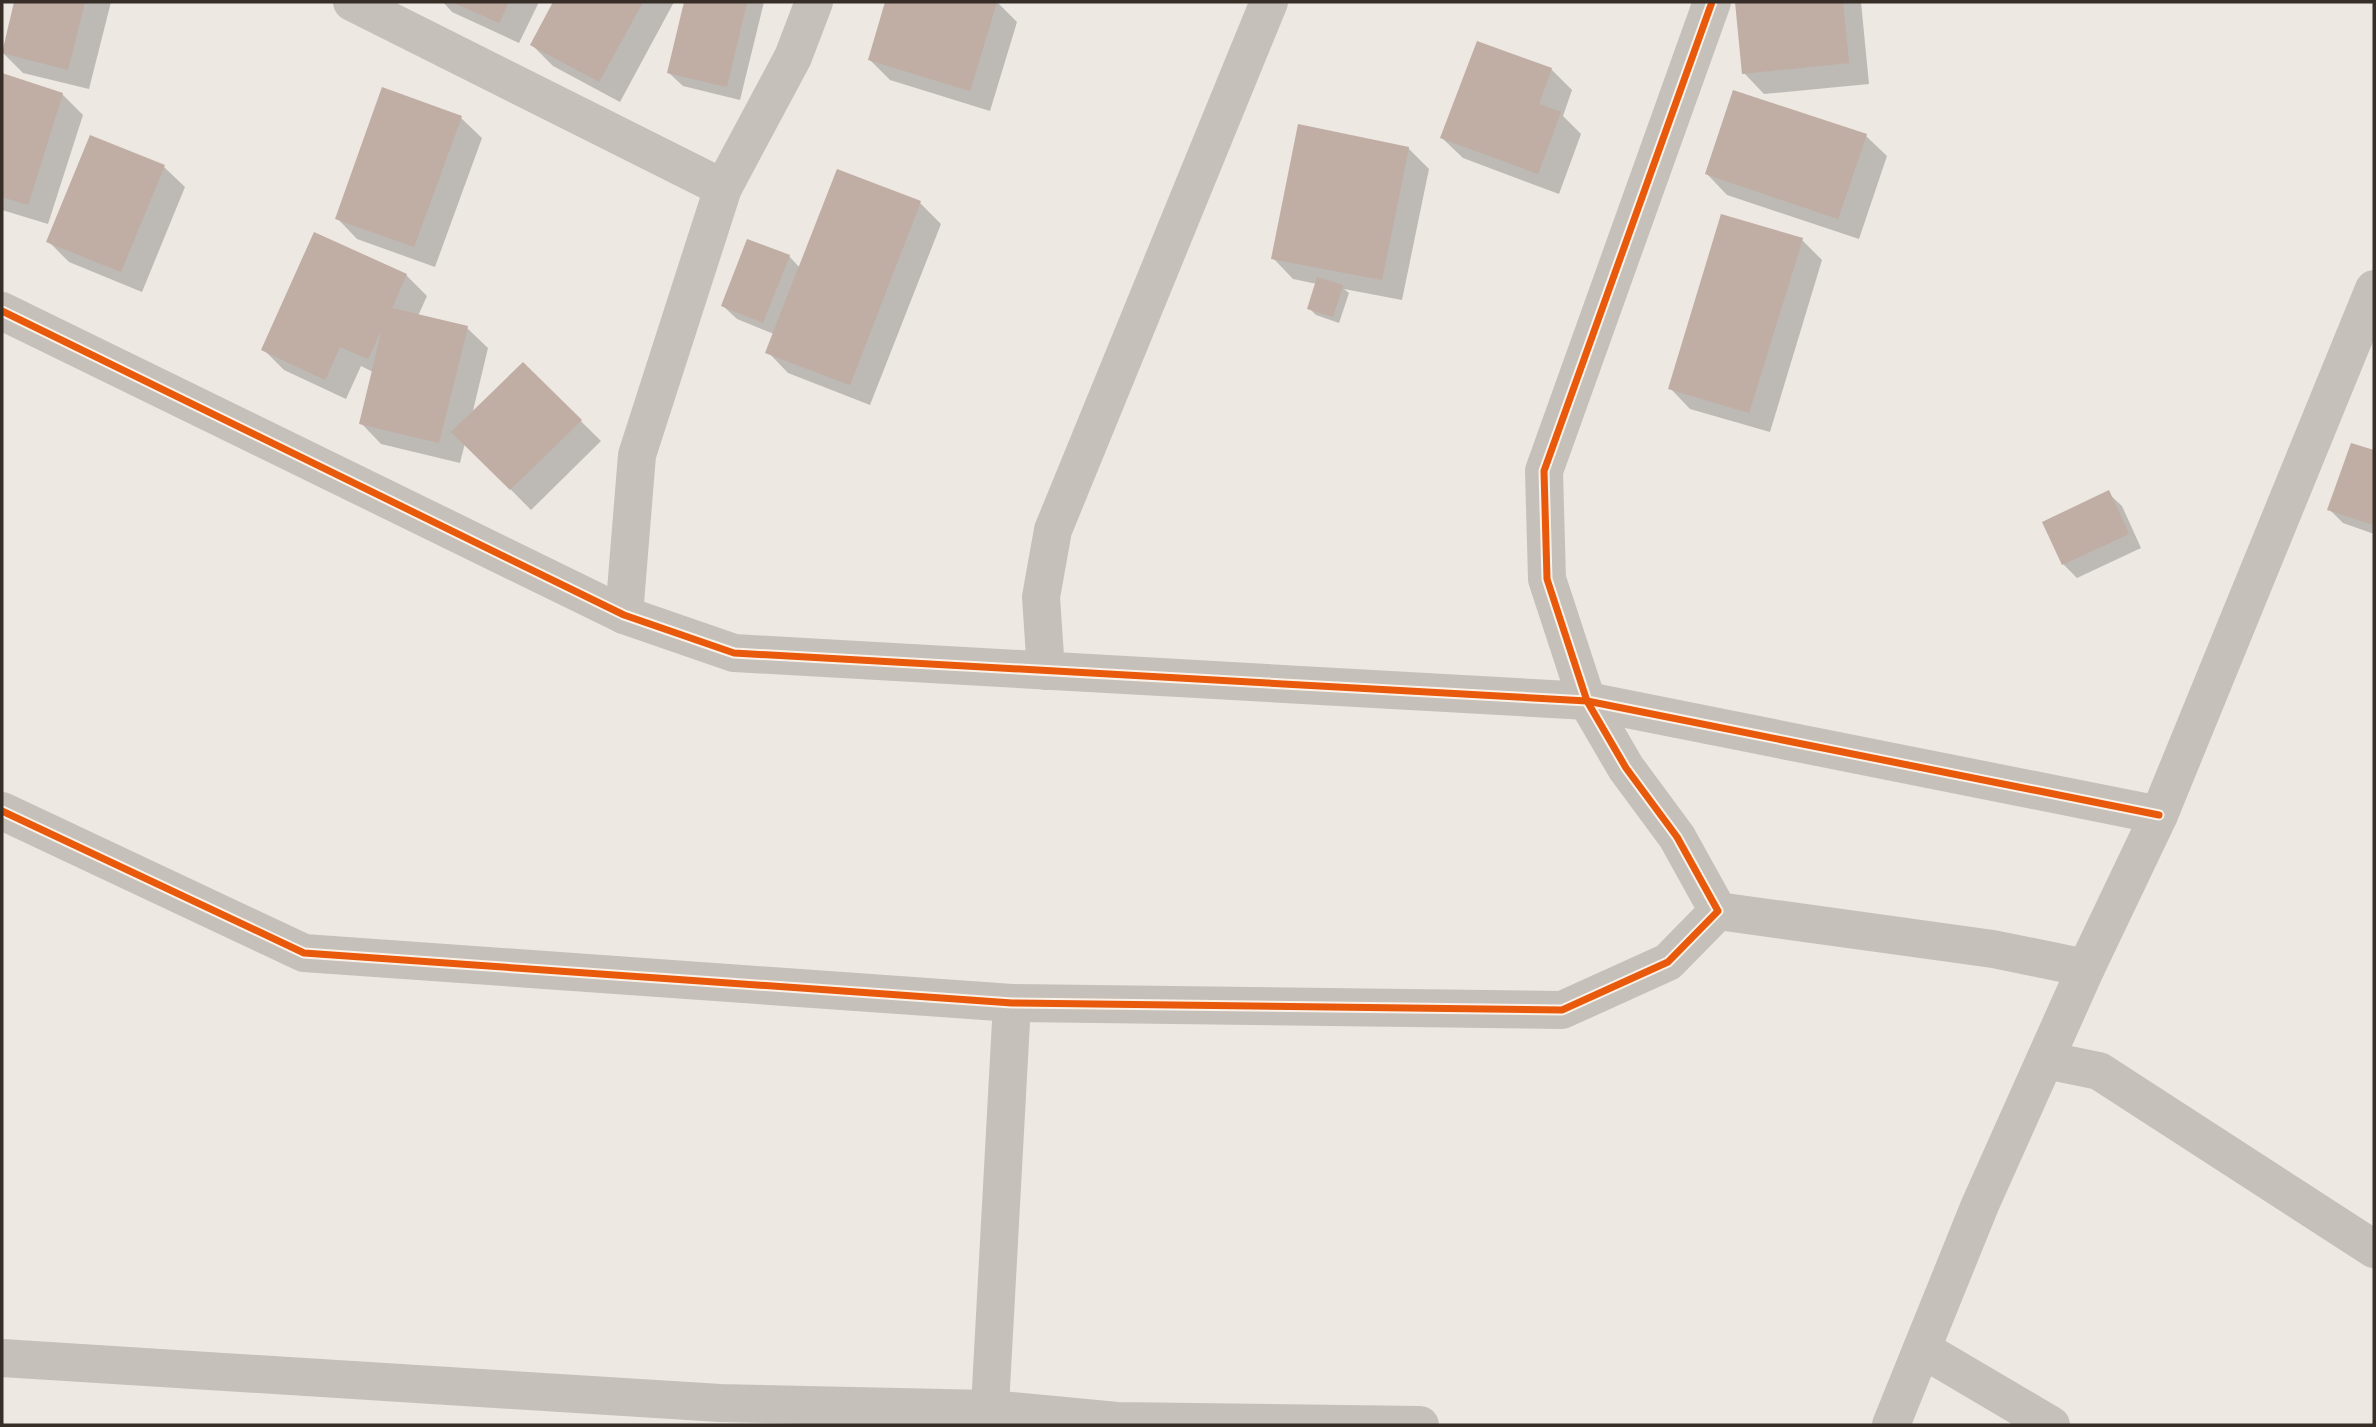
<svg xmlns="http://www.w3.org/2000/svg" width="2376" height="1427" font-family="Commissioner,sans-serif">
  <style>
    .shadow { fill: #0003 }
    .building { fill: #c0ada4 }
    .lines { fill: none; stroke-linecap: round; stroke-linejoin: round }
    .minor { stroke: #c6c0ba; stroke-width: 38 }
    .cycleway-casing { stroke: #faf2e9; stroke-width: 11 }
    .cycleway { stroke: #e8590c; stroke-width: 7 }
  </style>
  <rect width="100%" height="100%" fill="#ede8e2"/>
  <g class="shadow">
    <path d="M15 2H111L89 89 23 73 3 53Z"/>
    <path d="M443 2H539L519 43 452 12Z"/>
    <path d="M555 2H674L620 102 553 66 532 45Z"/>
    <path d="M686 2H764L740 100 683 86 669 73Z"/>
    <path d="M887 2H997L1017 22 990 111 890 80 870 60Z"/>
    <path d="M1737 2H1861L1869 84 1764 94 1744 73Z"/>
    <path d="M1551 69 1572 90 1563 116 1581 134 1559 194 1463 158 1442 138Z"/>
    <path d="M2 75 62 94 83 115 48 224 2 210Z"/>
    <path d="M383 89 461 118 482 138 435 267 357 239 337 218Z"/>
    <path d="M1866 136 1887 156 1859 239 1727 195 1707 174Z"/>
    <path d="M1408 148 1429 169 1402 300 1344 289 1349 293 1339 323 1316 315 1309 308 1317 284 1293 279 1273 258Z"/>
    <path d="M164 167 185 187 142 292 69 262 48 241Z"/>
    <path d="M920 203 941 224 870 405 788 373 768 352 774 334 737 319 723 306 789 256 800 268Z"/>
    <path d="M1802 240 1822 260 1770 432 1690 409 1670 388Z"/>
    <path d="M406 275 427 296 418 316 467 328 488 348 472 415 523 364 601 441 531 510 465 443 460 463 381 444 361 423 373 372 361 366 346 399 284 370 263 349Z"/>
    <path d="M2352 445 2374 452V534L2343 523 2329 509Z"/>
    <path d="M2108 493 2122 506 2141 548 2077 578 2063 564Z"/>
  </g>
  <g class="building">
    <path d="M14 2H85L68 70 2 53Z"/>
    <path d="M452 2H509L499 23Z"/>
    <path d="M553 2H643L599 82 530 45Z"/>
    <path d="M684 2H747L727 87 667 73Z"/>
    <path d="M885 2H997L970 91 868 60Z"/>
    <path d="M1735 2H1843L1849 63 1742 74Z"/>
    <path d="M1477 41 1552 68 1539 104 1561 112 1538 174 1440 138Z"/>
    <path d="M2 73 63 93 28 205 2 197Z"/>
    <path d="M382 87 462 116 414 247 335 219Z"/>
    <path d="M1733 90 1867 134 1838 219 1705 174Z"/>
    <path d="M1298 124 1409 147 1382 280 1271 259Z"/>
    <path d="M90 135 165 165 121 272 46 242Z"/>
    <path d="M837 169 921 201 850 385 765 353Z"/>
    <path d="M1721 214 1803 238 1749 413 1668 389Z"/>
    <path d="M314 232 407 274 392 308 468 326 439 443 359 424 382 329 368 359 340 347 325 380 261 350Z"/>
    <path d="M747 239 790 255 763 323 721 306Z"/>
    <path d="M1317 277 1343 285 1333 317 1307 309Z"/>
    <path d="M523 362 582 420 510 490 451 432Z"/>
    <path d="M2351 443 2374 450V525L2327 510Z"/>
    <path d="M2109 490 2129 534 2062 565 2042 522Z"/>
  </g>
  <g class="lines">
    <g class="minor">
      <path d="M352 2 723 188"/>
      <path d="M2 311 624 615 734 653 1587 701 2159 815"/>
      <path d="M624 615 637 455 723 188 793 57 814 2"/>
      <path d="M1046 671 1041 597 1053 530 1269 2"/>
      <path d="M2 811 304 953 1012 1003 1562 1010 1668 962 1718 911 1677 837 1626 768 1587 701 1547 579 1544 471 1712 2"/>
      <path d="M1718 911 1993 949 2086 968"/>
      <path d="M2045 1060 2099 1071 2374 1249"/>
      <path d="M1922 1349 2051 1425"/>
      <path d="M2 1358 720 1403 990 1409 1117 1421 1420 1425"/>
      <path d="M989 1425 1012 1003"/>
      <path d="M1891 1425 1980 1205 2086 968 2159 815 2374 289"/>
    </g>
    <defs>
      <g id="cycleway">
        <path d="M2 311 624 615 734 653 1587 701 2159 815"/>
        <path d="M2 811 304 953 1012 1003 1562 1010 1668 962 1718 911 1677 837 1626 768 1587 701 1547 579 1544 471 1712 2"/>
      </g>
    </defs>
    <use href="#cycleway" class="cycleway-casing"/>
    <use href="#cycleway" class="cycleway"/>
  </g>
  <rect width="2376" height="1427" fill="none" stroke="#372e28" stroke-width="7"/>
</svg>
